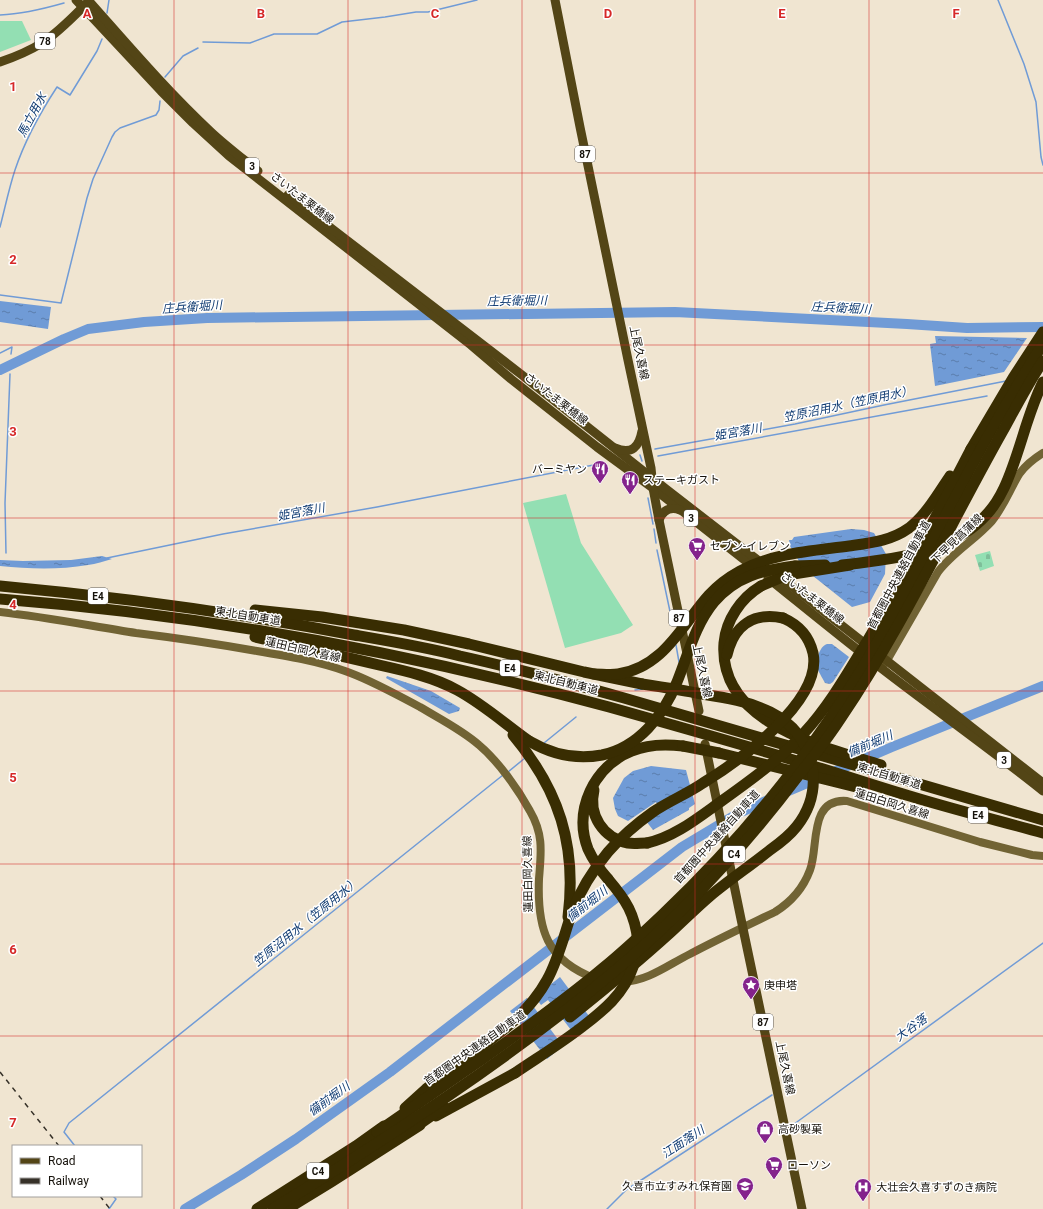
<svg xmlns="http://www.w3.org/2000/svg" width="1043" height="1209" font-family="Roboto,'Noto Sans JP',sans-serif">
  <style>
    .grass { fill: #93dfb3 }
    .cemetery { fill: url(#cemetery-stones) }
    .water { fill: url(#water-ripples) }
    .lines { fill: none; stroke-linecap: round; stroke-linejoin: round }
    .stream { stroke: #709bd6; stroke-width: 1.5 }
    .river { stroke: #709bd6; stroke-width: 10 }
    .secondary { stroke: #716334; stroke-width: 8 }
    .primary { stroke: #534516; stroke-width: 9 }
    .highway { stroke: #392d02; stroke-width: 11 }
    .rail { stroke: #363128; stroke-width: 1.5; stroke-dasharray: 5 5; stroke-linecap: butt }
    .highway-bridge { stroke: #392d02; stroke-width: 11 }
    .grid { fill: none; stroke: #d62828; stroke-width: 1; stroke-opacity: 0.55 }
    .labels { text-anchor: middle; dominant-baseline: central; stroke-width: 3; stroke-linejoin: round; paint-order: stroke }
    .shield { fill: #fff; stroke: #5c5954; stroke-width: 1 }
    .shield-label { font-size: 10px; font-weight: bold; fill: #16120b }
    .street-label { font-size: 11px; fill: #16120b; stroke: #fff }
    .poi-label { font-size: 11px; fill: #16120b; stroke: #fff; text-anchor: start }
    .water-label { font-size: 12px; font-style: italic; fill: #123d73; stroke: #fff }
    .grid-label { font-size: 13px; text-anchor: middle; font-weight: bold; fill: #d62828; stroke: #fff; stroke-width: 3; stroke-linejoin: round; paint-order: stroke }
  </style>
  <defs>
    <pattern id="cemetery-stones" width="16" height="16" patternUnits="userSpaceOnUse"><rect width="16" height="16" fill="#93dfb3"/><path d="M2 7V4a2 2 0 0 1 4 0v3zM10 15v-3a2 2 0 0 1 4 0v3z" fill="#7ebe99"/></pattern>
    <pattern id="water-ripples" width="26" height="14" patternUnits="userSpaceOnUse"><rect width="26" height="14" fill="#709bd6"/><path d="M2 4q2-2 4 0t4 0M15 11q2-2 4 0t4 0" fill="none" stroke="#5b7dac"/></pattern>
  </defs>
  <rect width="100%" height="100%" fill="#f0e5d1"/>
  <g class="grass">
    <path d="M0 21H22L31 40 0 52Z"/>
    <path d="M566 494 581 543 633 625 621 633 565 648 523 503Z"/>
  </g>
  <path class="cemetery" d="M990 551 994 566 980 571 975 555Z"/>
  <g class="water">
    <path d="M0 301 51 307 48 329 0 322Z"/>
    <path d="M935 336 1027 338 1004 372 935 386 930 344 936 343Z"/>
    <path d="M851 529 864 530 874 533 886 554 885 574 870 602 852 607 803 568 790 546 789 540H792L794 537Z"/>
    <path d="M102 556 112 559C104 561 96 564 88 565 59 570 29 569 0 566V560L23 561 71 560Z"/>
    <path d="M827 644H832L849 657 833 682 830 684 825 683C819 671 813 666 819 653 821 649 822 646 827 644Z"/>
    <path d="M387 676 431 691 460 708 459 711 449 714 386 678Z"/>
    <path d="M651 766 686 770 695 804 689 808V810L653 830 646 821 661 811 656 802 628 821 618 816 615 809 613 798 624 778 633 771Z"/>
    <path d="M560 977 589 1016 571 1030 548 1000 541 1005 535 997Z"/>
    <path d="M527 998 563 1046 547 1059 510 1011Z"/>
  </g>
  <g class="lines">
    <g class="stream">
      <path d="M998 0 1024 64 1036 102 1041 157 1043 165"/>
      <path d="M107 13 109 0"/>
      <path d="M0 15C22 14 43 9 64 3"/>
      <path d="M203 42 250 43 274 34H317L342 22 385 17 416 12H428L477 0"/>
      <path d="M165 77 183 56 198 48"/>
      <path d="M0 227C5 208 9 188 15 170 25 140 40 113 57 87L70 95 97 51 102 39"/>
      <path d="M0 295 61 303 87 198 93 179 112 137 115 132 120 128 156 115 159 110 160 101"/>
      <path d="M0 353 12 347 11 354"/>
      <path d="M655 449 795 424 884 405 1006 381"/>
      <path d="M640 455 642 461"/>
      <path d="M658 456 987 396"/>
      <path d="M648 498 653 524"/>
      <path d="M654 529 656 543"/>
      <path d="M657 550 672 621"/>
      <path d="M6 553 5 503 10 374"/>
      <path d="M107 558 223 534 377 507 604 463"/>
      <path d="M676 645 679 662"/>
      <path d="M635 690 643 689"/>
      <path d="M544 743 576 717"/>
      <path d="M508 772 525 758"/>
      <path d="M790 1127 1043 943"/>
      <path d="M75 1146 64 1132 69 1123 503 775"/>
      <path d="M109 1209 116 1199 113 1196"/>
      <path d="M607 1209 626 1190 772 1095"/>
    </g>
    <g class="river">
      <path d="M0 370 64 339 88 329 144 322 207 318 675 312 907 324 967 328 1043 327"/>
      <path d="M784 793 892 747 1043 686"/>
      <path d="M185 1209 241 1175 296 1139 390 1072 682 847 737 814 770 799"/>
    </g>
    <g class="secondary">
      <path d="M0 612C46 617 91 626 136 633 177 638 217 644 257 651 287 656 317 661 345 671 371 680 395 694 420 707 440 719 462 730 479 745 498 761 518 789 530 811 544 835 541 853 539 879 537 929 546 960 596 979"/>
      <path d="M883 665 889 657 938 572C953 552 975 540 992 521 1004 506 1010 489 1020 473 1026 465 1035 458 1043 453"/>
      <path d="M623 982C648 981 668 965 690 954 718 939 746 926 775 912 791 902 803 889 810 870 819 847 808 798 847 801L980 842 1032 855 1043 856"/>
    </g>
    <g class="primary">
      <path d="M76 0 161 91 193 123 229 156 471 345 511 379 597 447 653 488 756 569"/>
      <path d="M88 0C128 45 167 91 211 132 226 146 242 158 258 171"/>
      <path d="M555 0 580 127 628 360 651 468 653 488 659 520 699 711"/>
      <path d="M0 62C15 57 29 51 42 43 59 32 73 17 87 3"/>
      <path d="M288 195 522 375 666 489 764 565"/>
      <path d="M615 448C632 455 639 447 642 431"/>
      <path d="M659 520C663 510 670 506 680 510"/>
      <path d="M776 574 1043 783"/>
      <path d="M768 578C809 611 849 644 890 675 941 714 993 751 1043 791"/>
      <path d="M705 744 741 919 802 1209"/>
    </g>
    <g class="highway">
      <path d="M971 449 1013 378 1043 332"/>
      <path d="M842 565C855 564 868 562 881 560 931 553 981 538 1004 488 1020 454 1026 416 1043 382"/>
      <path d="M795 566 825 565"/>
      <path d="M0 586C119 597 237 613 354 635 389 641 425 647 460 656 515 668 570 683 624 698L1043 820"/>
      <path d="M761 586C741 598 726 620 724 643 718 724 822 746 881 765"/>
      <path d="M0 599C206 615 410 653 609 707 673 725 737 743 800 762 838 773 875 786 913 797 956 810 1000 821 1043 833"/>
      <path d="M255 610 322 617 404 630 469 644 584 672 642 684"/>
      <path d="M255 637C296 646 338 655 379 665 406 671 433 677 457 690 483 704 505 724 529 741"/>
      <path d="M727 655C734 625 754 612 783 618"/>
      <path d="M513 735C559 790 577 845 568 917"/>
      <path d="M719 753 860 788"/>
      <path d="M594 790C588 815 603 838 628 843 634 844 640 843 647 843"/>
      <path d="M608 879C600 870 593 860 588 849 573 810 594 766 632 751 648 744 666 744 683 746"/>
      <path d="M405 1108 426 1089 475 1052"/>
      <path d="M436 1116 515 1073"/>
      <path d="M257 1209 356 1146 384 1126"/>
      <path d="M287 1209 331 1182 420 1125"/>
    </g>
    <g class="rail">
      <path d="M0 1072 59 1146"/>
      <path d="M100 1196 110 1209"/>
    </g>
    <g class="highway-bridge">
      <path d="M761 586 787 575 850 565"/>
      <path d="M594 674C602 674 611 675 618 674 663 668 682 625 709 595 718 585 729 577 740 571 773 553 812 551 849 546 870 543 891 541 909 528 926 515 938 494 950 476"/>
      <path d="M529 741C551 754 576 760 602 755 639 747 663 716 677 682 688 655 695 625 714 602 736 576 763 570 795 566"/>
      <path d="M683 746 719 753"/>
      <path d="M647 843C675 837 699 817 723 800 751 780 780 759 804 733 829 706 847 674 866 643 904 580 937 514 971 449"/>
      <path d="M608 879C626 900 635 914 638 942"/>
      <path d="M570 1017C604 990 638 962 670 933 683 921 696 908 710 896 729 880 750 866 770 850 780 843 790 835 797 826 811 808 816 788 812 766 801 711 748 701 702 694 682 690 662 687 642 684"/>
      <path d="M475 1052C503 1031 530 1011 547 980 559 958 564 935 572 912 580 891 593 870 608 852 621 837 636 824 653 812 669 801 687 794 703 783 739 761 823 701 813 653 809 636 799 625 783 618"/>
      <path d="M515 1073C537 1058 560 1044 582 1027 603 1011 624 994 633 967"/>
      <path d="M411 1130 444 1107"/>
      <path d="M377 1132C412 1108 446 1084 481 1060 523 1030 564 1001 603 968 624 951 643 933 662 915 737 844 804 763 858 675 895 615 926 552 959 490 985 440 1013 391 1043 344"/>
      <path d="M273 1209C389 1137 505 1062 610 975 681 916 744 848 799 775 814 756 828 738 841 718 904 625 950 524 1005 427 1017 405 1029 382 1043 361"/>
    </g>
  </g>
  <path class="grid" d="M174 0V1209M348 0V1209M522 0V1209M695 0V1209M869 0V1209M0 173H1043M0 345H1043M0 518H1043M0 691H1043M0 864H1043M0 1036H1043"/>
  <defs>
    <symbol id="restaurant-pin" viewBox="-11 -11 22 30"><path d="M0 17L-7.5 6A9.5 9.5 0 1 1 7.5 6Z" fill="#84238c" stroke="#fff"/><path d="M-5-6h1v4h1v-4h1v4h1v-4h1v5L-1.5 .5V6h-2V.5L-5-1ZM5-6V6H3V1.5H1.5Q1.5-4 5-6Z" fill="#fff"/></symbol>
    <symbol id="supermarket-pin" viewBox="-11 -11 22 30"><path d="M0 17L-7.5 6A9.5 9.5 0 1 1 7.5 6Z" fill="#84238c" stroke="#fff"/><path d="M-6-5.5h2.5l.6 2H6L4.5 2H-2.5L-4.4-4H-6ZM-1.5 3.2a1.3 1.3 0 1 0 .1 0ZM3 3.2a1.3 1.3 0 1 0 .1 0Z" fill="#fff"/></symbol>
    <symbol id="sight-pin" viewBox="-11 -11 22 30"><path d="M0 17L-7.5 6A9.5 9.5 0 1 1 7.5 6Z" fill="#84238c" stroke="#fff"/><path d="M0-6L1.8-2.2L6-1.7L2.9 1.2L3.7 5.4L0 3.3L-3.7 5.4L-2.9 1.2L-6-1.7L-1.8-2.2Z" fill="#fff"/></symbol>
    <symbol id="shop-pin" viewBox="-11 -11 22 30"><path d="M0 17L-7.5 6A9.5 9.5 0 1 1 7.5 6Z" fill="#84238c" stroke="#fff"/><path d="M-5-2.5h2.3a2.7 3.5 0 0 1 5.4 0H5L5.5 6h-11ZM-1.5-2.5h3a1.5 2.3 0 0 0-3 0Z" fill="#fff"/></symbol>
    <symbol id="school-pin" viewBox="-11 -11 22 30"><path d="M0 17L-7.5 6A9.5 9.5 0 1 1 7.5 6Z" fill="#84238c" stroke="#fff"/><path d="M0-5L7-2L0 1L-7-2ZM-4 1L0 2.5L4 1V4Q0 6-4 4Z" fill="#fff"/></symbol>
    <symbol id="hospital-pin" viewBox="-11 -11 22 30"><path d="M0 17L-7.5 6A9.5 9.5 0 1 1 7.5 6Z" fill="#84238c" stroke="#fff"/><path d="M-5-5h3v3.5h4V-5h3V5h-3V1.5h-4V5h-3Z" fill="#fff"/></symbol>
  </defs>
  <g fill-rule="evenodd">
    <use href="#restaurant-pin" x="590" y="459" width="20" height="27"/>
    <use href="#restaurant-pin" x="620" y="470" width="20" height="27"/>
    <use href="#supermarket-pin" x="687" y="536" width="20" height="27"/>
    <use href="#sight-pin" x="741" y="975" width="20" height="27"/>
    <use href="#shop-pin" x="755" y="1119" width="20" height="27"/>
    <use href="#supermarket-pin" x="764" y="1155" width="20" height="27"/>
    <use href="#school-pin" x="735" y="1176" width="20" height="27"/>
    <use href="#hospital-pin" x="853" y="1177" width="20" height="27"/>
  </g>
  <g class="labels">
    <g class="shield">
      <rect x="35" y="33" width="20" height="16" rx="3"/>
      <rect x="575" y="146" width="20" height="16" rx="3"/>
      <rect x="245" y="158" width="14" height="16" rx="3"/>
      <rect x="684" y="510" width="14" height="16" rx="3"/>
      <rect x="88" y="588" width="20" height="16" rx="3"/>
      <rect x="669" y="610" width="20" height="16" rx="3"/>
      <rect x="500" y="660" width="20" height="16" rx="3"/>
      <rect x="997" y="752" width="14" height="16" rx="3"/>
      <rect x="968" y="807" width="20" height="16" rx="3"/>
      <rect x="723" y="846" width="22" height="16" rx="3"/>
      <rect x="753" y="1014" width="20" height="16" rx="3"/>
      <rect x="307" y="1163" width="22" height="16" rx="3"/>
    </g>
    <g class="shield-label">
      <text x="45" y="41">78</text>
      <text x="585" y="154">87</text>
      <text x="252" y="166">3</text>
      <text x="691" y="518">3</text>
      <text x="98" y="596">E4</text>
      <text x="679" y="618">87</text>
      <text x="510" y="668">E4</text>
      <text x="1004" y="760">3</text>
      <text x="978" y="815">E4</text>
      <text x="734" y="854">C4</text>
      <text x="763" y="1022">87</text>
      <text x="318" y="1171">C4</text>
    </g>
    <g class="street-label">
      <text transform="translate(302 198) rotate(38)">さいたま栗橋線</text>
      <text transform="translate(639 353) rotate(78)">上尾久喜線</text>
      <text transform="translate(556 399) rotate(38)">さいたま栗橋線</text>
      <text transform="translate(957 539) rotate(-44)">下早見菖蒲線</text>
      <text transform="translate(899 575) rotate(-62)">首都圏中央連絡自動車道</text>
      <text transform="translate(812 598) rotate(38)">さいたま栗橋線</text>
      <text transform="translate(248 616) rotate(9)">東北自動車道</text>
      <text transform="translate(303 650) rotate(13)">蓮田白岡久喜線</text>
      <text transform="translate(702 671) rotate(78)">上尾久喜線</text>
      <text transform="translate(566 683) rotate(14)">東北自動車道</text>
      <text transform="translate(889 776) rotate(17)">東北自動車道</text>
      <text transform="translate(892 804) rotate(17)">蓮田白岡久喜線</text>
      <text transform="translate(717 837) rotate(-48)">首都圏中央連絡自動車道</text>
      <text transform="translate(528 874) rotate(-91)">蓮田白岡久喜線</text>
      <text transform="translate(475 1048) rotate(-35)">首都圏中央連絡自動車道</text>
      <text transform="translate(785 1068) rotate(78)">上尾久喜線</text>
    </g>
    <g class="poi-label">
      <text x="587" y="469" text-anchor="end">バーミヤン</text>
      <text x="643" y="480">ステーキガスト</text>
      <text x="710" y="546">セブン-イレブン</text>
      <text x="764" y="985">庚申塔</text>
      <text x="778" y="1129">高砂製菓</text>
      <text x="787" y="1165">ローソン</text>
      <text x="732" y="1186" text-anchor="end">久喜市立すみれ保育園</text>
      <text x="876" y="1187">大壮会久喜すずのき病院</text>
    </g>
    <g class="water-label">
      <text transform="translate(32 115) rotate(-62)">馬立用水</text>
      <text transform="translate(517 301) rotate(-1)">庄兵衛堀川</text>
      <text transform="translate(192 307) rotate(-4)">庄兵衛堀川</text>
      <text transform="translate(841 308) rotate(3)">庄兵衛堀川</text>
      <text transform="translate(848 404) rotate(-12)">笠原沼用水（笠原用水）</text>
      <text transform="translate(738 432) rotate(-10)">姫宮落川</text>
      <text transform="translate(301 512) rotate(-11)">姫宮落川</text>
      <text transform="translate(870 744) rotate(-23)">備前堀川</text>
      <text transform="translate(587 904) rotate(-38)">備前堀川</text>
      <text transform="translate(306 922) rotate(-39)">笠原沼用水（笠原用水）</text>
      <text transform="translate(911 1028) rotate(-36)">大谷落</text>
      <text transform="translate(329 1099) rotate(-36)">備前堀川</text>
      <text transform="translate(683 1142) rotate(-33)">江面落川</text>
    </g>
  </g>
  <g class="grid-label">
    <text x="87" y="18">A</text>
    <text x="261" y="18">B</text>
    <text x="435" y="18">C</text>
    <text x="608" y="18">D</text>
    <text x="782" y="18">E</text>
    <text x="956" y="18">F</text>
    <text x="13" y="91">1</text>
    <text x="13" y="264">2</text>
    <text x="13" y="436">3</text>
    <text x="13" y="609">4</text>
    <text x="13" y="782">5</text>
    <text x="13" y="954">6</text>
    <text x="13" y="1127">7</text>
  </g>
  <rect x="12" y="1145" width="130" height="52" fill="#ffffff" stroke="#a2a09d"/>
  <rect x="20" y="1158" width="20" height="6" fill="#534516" stroke="#a2a09d"/>
  <text x="48" y="1165" font-size="12" fill="#16120b">Road</text>
  <rect x="20" y="1178" width="20" height="6" fill="#363128" stroke="#a2a09d"/>
  <text x="48" y="1185" font-size="12" fill="#16120b">Railway</text>
</svg>
